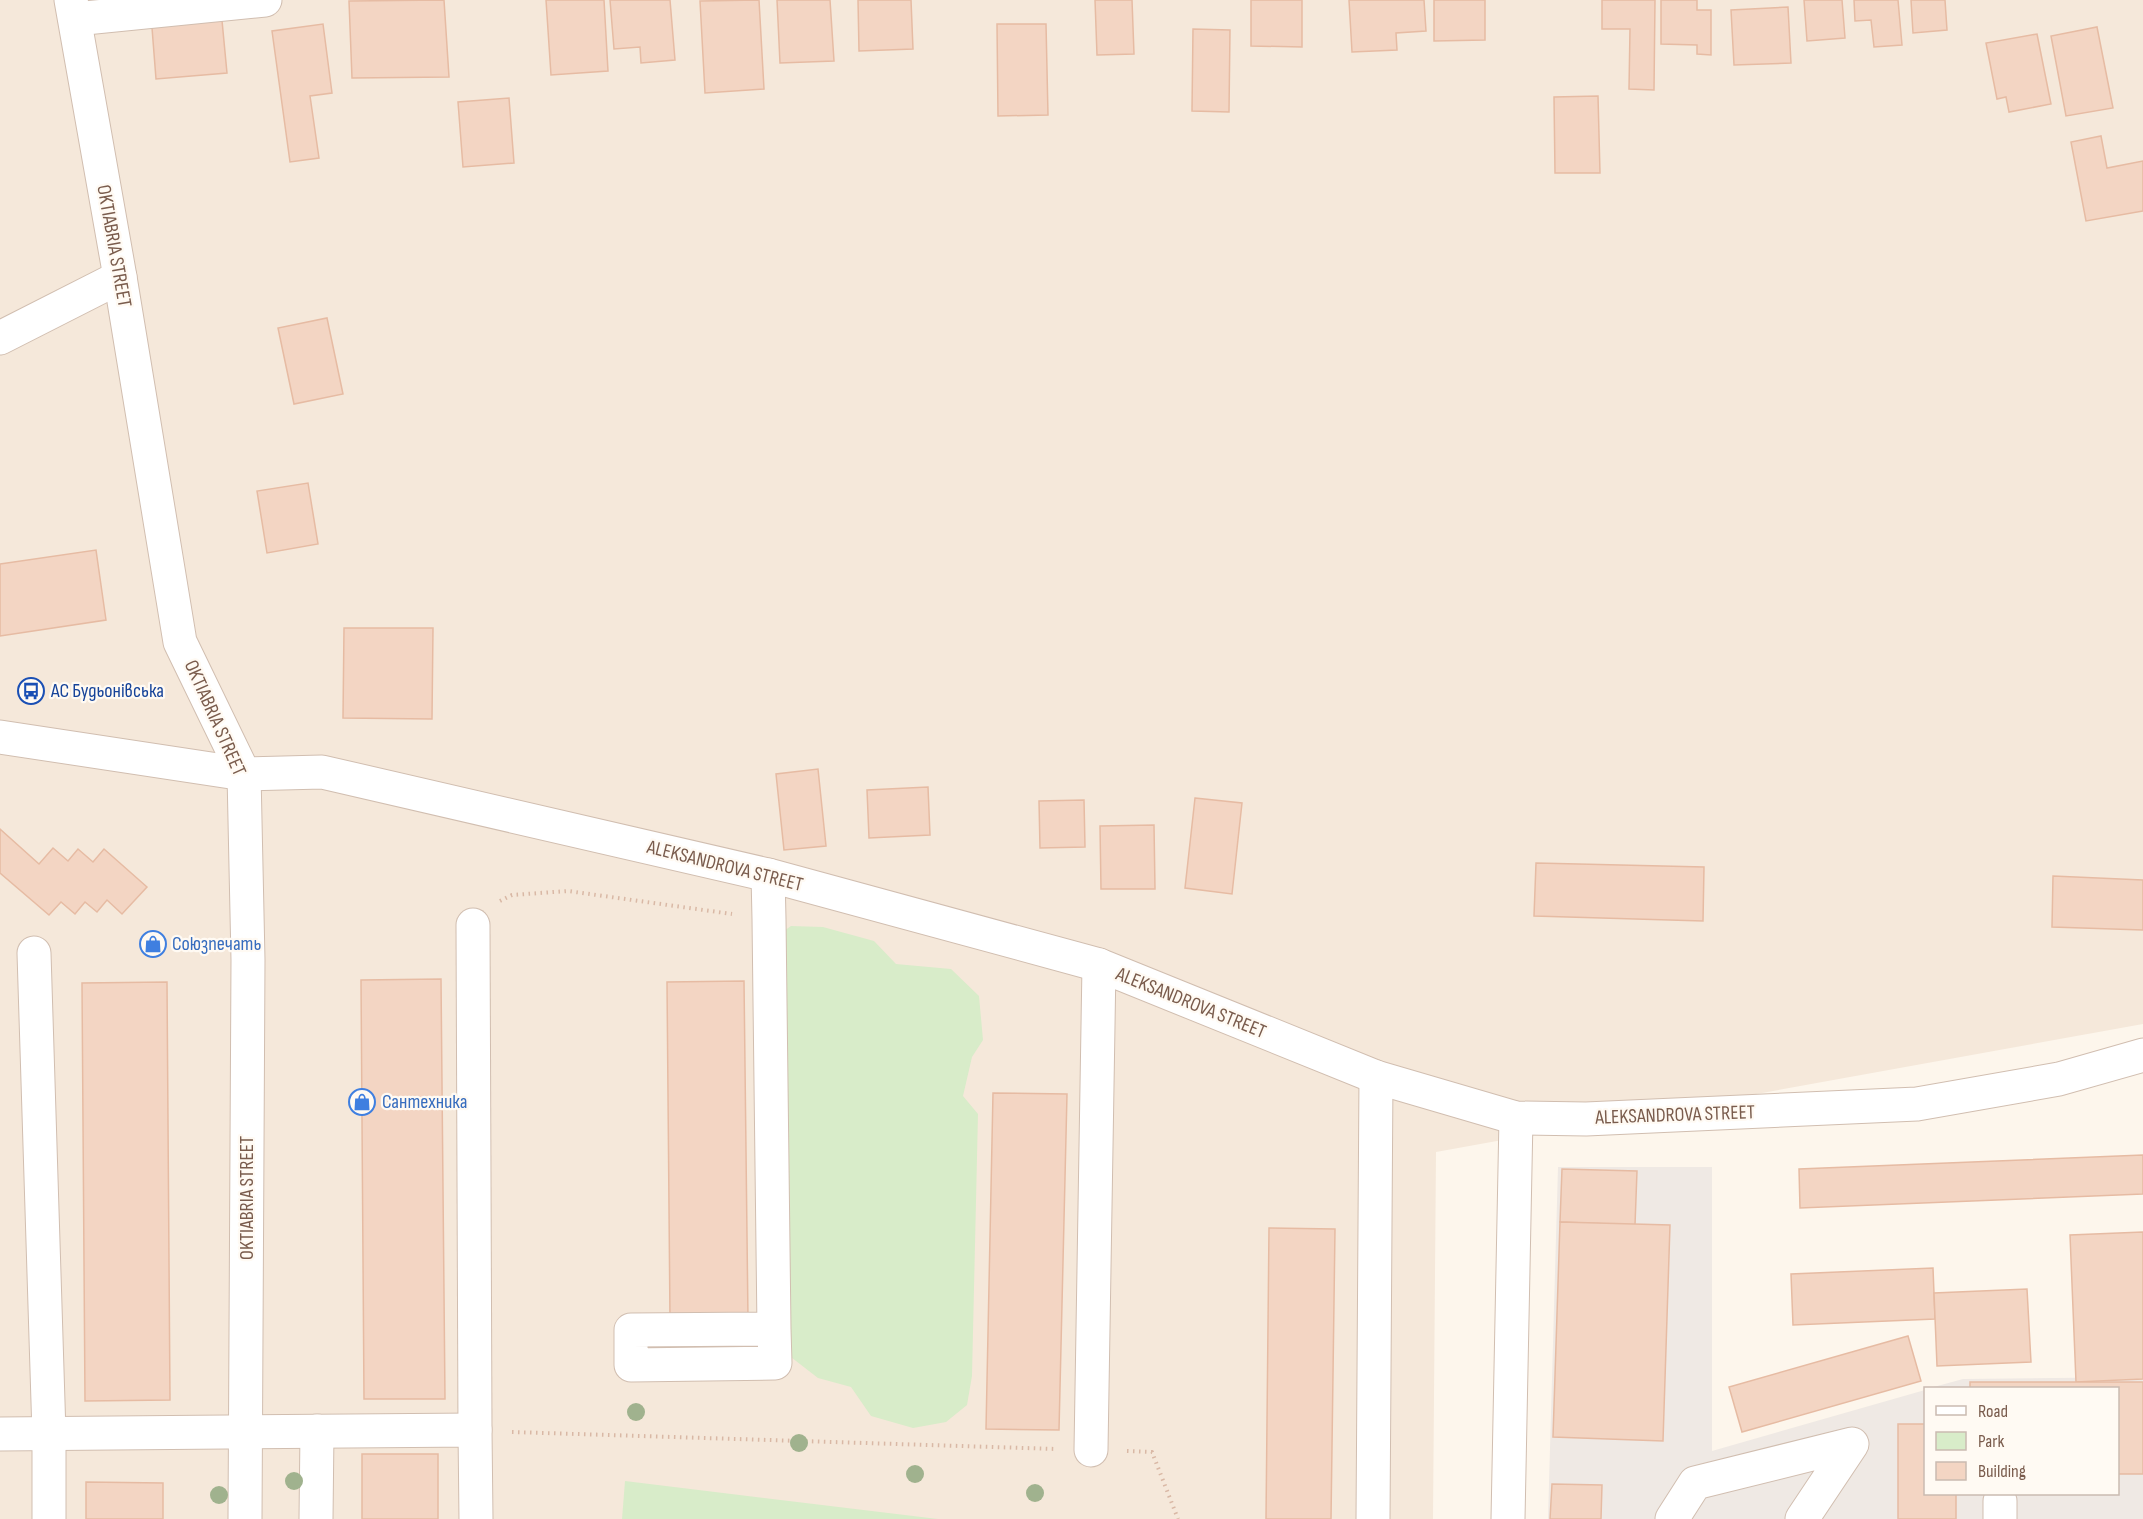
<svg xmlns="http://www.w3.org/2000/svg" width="2143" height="1519" font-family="'Sofia Sans Condensed',sans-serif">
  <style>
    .residential { fill: #f5e8da }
    .industrial { fill: #efe9e4 }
    .green { fill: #d8ecc9 }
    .building { fill: #f3d5c3; stroke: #e6bba3; stroke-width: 1.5 }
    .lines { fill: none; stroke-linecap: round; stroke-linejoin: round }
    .minor-casing { stroke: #d1beb0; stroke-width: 35 }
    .path { stroke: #d9b8a5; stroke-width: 4; stroke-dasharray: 1.5 4.5; stroke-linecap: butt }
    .minor { stroke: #fff; stroke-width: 33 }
    .tree { fill: #a0b28e }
    .labels { text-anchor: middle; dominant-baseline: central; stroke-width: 4.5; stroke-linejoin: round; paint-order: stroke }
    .street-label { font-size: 20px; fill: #7a5c4d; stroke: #fffaf3 }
    .transit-label { font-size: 20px; fill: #164399; stroke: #fffaf3; text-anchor: start }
    .shop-label { font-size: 20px; fill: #366cbe; stroke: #fffaf3; text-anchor: start }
  </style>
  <rect width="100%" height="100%" fill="#fdf6ec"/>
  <path class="residential" d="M0 0H2143V1024L1436 1152 1433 1519H0Z"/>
  <path class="industrial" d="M1558 1167H1712V1451L1925 1390 1926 1494H2118V1388H1930L1963 1379 2143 1377V1519H1548Z"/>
  <g class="green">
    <path d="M791 926 823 927 874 941 896 964 951 969 979 996 983 1040 972 1057 963 1096 978 1114 972 1376 967 1405 946 1422 913 1428 871 1416 851 1387 818 1378 787 1354 774 938Z"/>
    <path d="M625 1481 938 1519H622Z"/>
  </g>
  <g class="building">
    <path d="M444 0 449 77 352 78 349 1Z"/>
    <path d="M546 0H604L608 71 551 75Z"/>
    <path d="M610 0H670L675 60 641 63 640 47 614 49Z"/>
    <path d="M759 0 764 89 705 93 700 1Z"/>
    <path d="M777 0H830L834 61 780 63Z"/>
    <path d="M858 0H911L913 49 859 51Z"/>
    <path d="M1095 0H1132L1134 54 1097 55Z"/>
    <path d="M1251 0H1302V47L1251 46Z"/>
    <path d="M1349 0H1424L1426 31 1396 33 1397 50 1352 52Z"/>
    <path d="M1434 0H1485V40L1434 41Z"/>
    <path d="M1602 0H1655L1654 90 1629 89 1630 29H1602Z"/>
    <path d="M1661 0H1697V10H1711V55L1697 54V45L1661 44Z"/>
    <path d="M1804 0H1842L1845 38 1807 41Z"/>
    <path d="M1854 0H1898L1902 45 1874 47 1871 20 1855 21Z"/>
    <path d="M1911 0H1945L1947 30 1913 33Z"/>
    <path d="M1788 7 1791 63 1734 65 1731 10Z"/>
    <path d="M221 10 227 73 156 79 151 15Z"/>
    <path d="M323 24 332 93 310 96 319 158 290 162 272 31Z"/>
    <path d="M997 24H1046L1048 115 998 116Z"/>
    <path d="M2097 27 2113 108 2066 116 2051 36Z"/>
    <path d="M1193 29 1230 30 1229 112 1192 111Z"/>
    <path d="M2037 34 2051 104 2009 112 2006 97 1997 99 1986 43Z"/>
    <path d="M1598 96 1600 173H1555L1554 97Z"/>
    <path d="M509 98 514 163 463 167 458 102Z"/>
    <path d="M2101 136 2107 168 2143 161V211L2086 221 2071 142Z"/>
    <path d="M327 318 343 394 294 404 278 328Z"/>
    <path d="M308 483 318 544 267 553 257 491Z"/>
    <path d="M96 550 106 620 0 636V564Z"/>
    <path d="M344 628H433L432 719 343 718Z"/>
    <path d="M818 769 826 846 784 850 776 774Z"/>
    <path d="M928 787 930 835 869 838 867 790Z"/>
    <path d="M1195 798 1242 803 1232 894 1185 888Z"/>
    <path d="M1084 800 1085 847 1040 848 1039 801Z"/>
    <path d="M1154 825 1155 889H1101L1100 826Z"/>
    <path d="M0 829 39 864 53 848 68 861 78 849 93 862 104 849 147 887 122 914 107 900 97 912 85 902 75 914 61 902 49 915 0 873Z"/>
    <path d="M1536 863 1704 867 1703 921 1534 916Z"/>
    <path d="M2053 876 2143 880V930L2052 927Z"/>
    <path d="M441 979 445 1399H364L361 980Z"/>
    <path d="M744 981 748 1319 670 1320 667 982Z"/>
    <path d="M167 982 170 1400 85 1401 82 983Z"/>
    <path d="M993 1093 1067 1094 1059 1430 986 1429Z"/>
    <path d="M2143 1155V1194L1800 1208 1799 1169Z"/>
    <path d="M1562 1169 1637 1171 1635 1225 1560 1222Z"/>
    <path d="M1560 1222 1670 1225 1663 1441 1553 1437Z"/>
    <path d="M1269 1228 1335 1229 1331 1519H1266Z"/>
    <path d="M2143 1232V1379L2076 1382 2070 1235Z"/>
    <path d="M1933 1268 1935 1319 1793 1325 1791 1274Z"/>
    <path d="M2027 1289 2031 1362 1937 1366 1934 1293Z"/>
    <path d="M1908 1336 1921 1381 1742 1432 1729 1387Z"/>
    <path d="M1970 1382H2143V1474H2118V1388H1970Z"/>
    <path d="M1898 1424H1926V1494H1956V1519H1898Z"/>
    <rect x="362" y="1454" width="76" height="65"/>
    <path d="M86 1482 163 1483V1519H86Z"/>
    <path d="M1552 1484 1602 1485 1601 1519H1550Z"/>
  </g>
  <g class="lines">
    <defs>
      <g id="minor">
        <path d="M71 0 120 277 180 642 244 774 248 960 245 1519"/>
        <path d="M75 19 265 0"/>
        <path d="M0 338 120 277"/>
        <path d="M0 737 244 774 322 772 768 875 1099 965 1376 1077 1516 1118 1586 1119 1917 1104 2059 1079 2143 1055"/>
        <path d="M768 875 769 919 774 1329 775 1363 631 1365V1330L774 1329"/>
        <path d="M473 925 475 1430"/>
        <path d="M34 953 49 1434V1519"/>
        <path d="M0 1434 475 1430 476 1519"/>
        <path d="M1091 1450 1099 965"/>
        <path d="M2000 1501V1519"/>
        <path d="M316 1519 317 1431"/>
        <path d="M1373 1519 1376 1077"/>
        <path d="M1508 1519 1516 1118"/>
        <path d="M1672 1519 1695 1483 1852 1444 1802 1519"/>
      </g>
    </defs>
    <use href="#minor" class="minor-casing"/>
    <g class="path">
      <path d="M500 901 512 895 568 891 732 914"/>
      <path d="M512 1432 1056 1449"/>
      <path d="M1127 1451 1152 1452 1178 1519"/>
    </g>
    <use href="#minor" class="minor"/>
  </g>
  <g class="tree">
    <circle cx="636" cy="1412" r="9"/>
    <circle cx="799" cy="1443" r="9"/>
    <circle cx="915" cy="1474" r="9"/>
    <circle cx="294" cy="1481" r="9"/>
    <circle cx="1035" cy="1493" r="9"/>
    <circle cx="219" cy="1495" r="9"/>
  </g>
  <defs>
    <symbol id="bus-ring" viewBox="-11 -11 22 22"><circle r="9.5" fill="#fffaf3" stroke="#1a4fb4" stroke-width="1.5"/><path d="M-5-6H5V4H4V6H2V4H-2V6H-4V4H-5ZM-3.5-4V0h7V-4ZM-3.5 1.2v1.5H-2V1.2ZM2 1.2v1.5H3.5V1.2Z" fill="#1a4fb4"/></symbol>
    <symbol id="shop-ring" viewBox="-11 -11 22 22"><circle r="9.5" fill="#fffaf3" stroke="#3f7fe0" stroke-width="1.5"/><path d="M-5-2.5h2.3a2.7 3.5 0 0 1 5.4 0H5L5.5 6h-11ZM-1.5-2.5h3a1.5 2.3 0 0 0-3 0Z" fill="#3f7fe0"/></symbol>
  </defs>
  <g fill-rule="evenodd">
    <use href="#bus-ring" x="16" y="676" width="30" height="30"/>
    <use href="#shop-ring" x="138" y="929" width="30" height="30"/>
    <use href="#shop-ring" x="347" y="1087" width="30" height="30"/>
  </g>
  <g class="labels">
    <g class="street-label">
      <text transform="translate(114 246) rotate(80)">OKTIABRIA STREET</text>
      <text transform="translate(215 718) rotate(66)">OKTIABRIA STREET</text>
      <text transform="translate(725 866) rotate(14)">ALEKSANDROVA STREET</text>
      <text transform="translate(1191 1003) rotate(22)">ALEKSANDROVA STREET</text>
      <text transform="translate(1675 1115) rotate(-2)">ALEKSANDROVA STREET</text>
      <text transform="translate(247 1198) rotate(-90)">OKTIABRIA STREET</text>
    </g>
    <g class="transit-label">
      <text x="51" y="691">АС Будьонівська</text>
    </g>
    <g class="shop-label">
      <text x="172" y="944">Союзпечать</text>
      <text x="382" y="1102">Сантехника</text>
    </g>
  </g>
  <rect x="1924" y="1387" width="195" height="108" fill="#fffaf3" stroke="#cabbb1" stroke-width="1.5"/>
  <rect x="1936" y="1406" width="30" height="9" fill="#ffffff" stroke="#cabbb1" stroke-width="1.5"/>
  <text x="1978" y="1417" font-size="18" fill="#7a5c4d">Road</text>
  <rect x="1936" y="1432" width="30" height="18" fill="#d8ecc9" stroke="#cabbb1" stroke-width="1.5"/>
  <text x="1978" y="1447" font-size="18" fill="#7a5c4d">Park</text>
  <rect x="1936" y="1462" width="30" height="18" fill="#f3d5c3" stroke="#cabbb1" stroke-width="1.5"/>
  <text x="1978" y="1477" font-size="18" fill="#7a5c4d">Building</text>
</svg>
